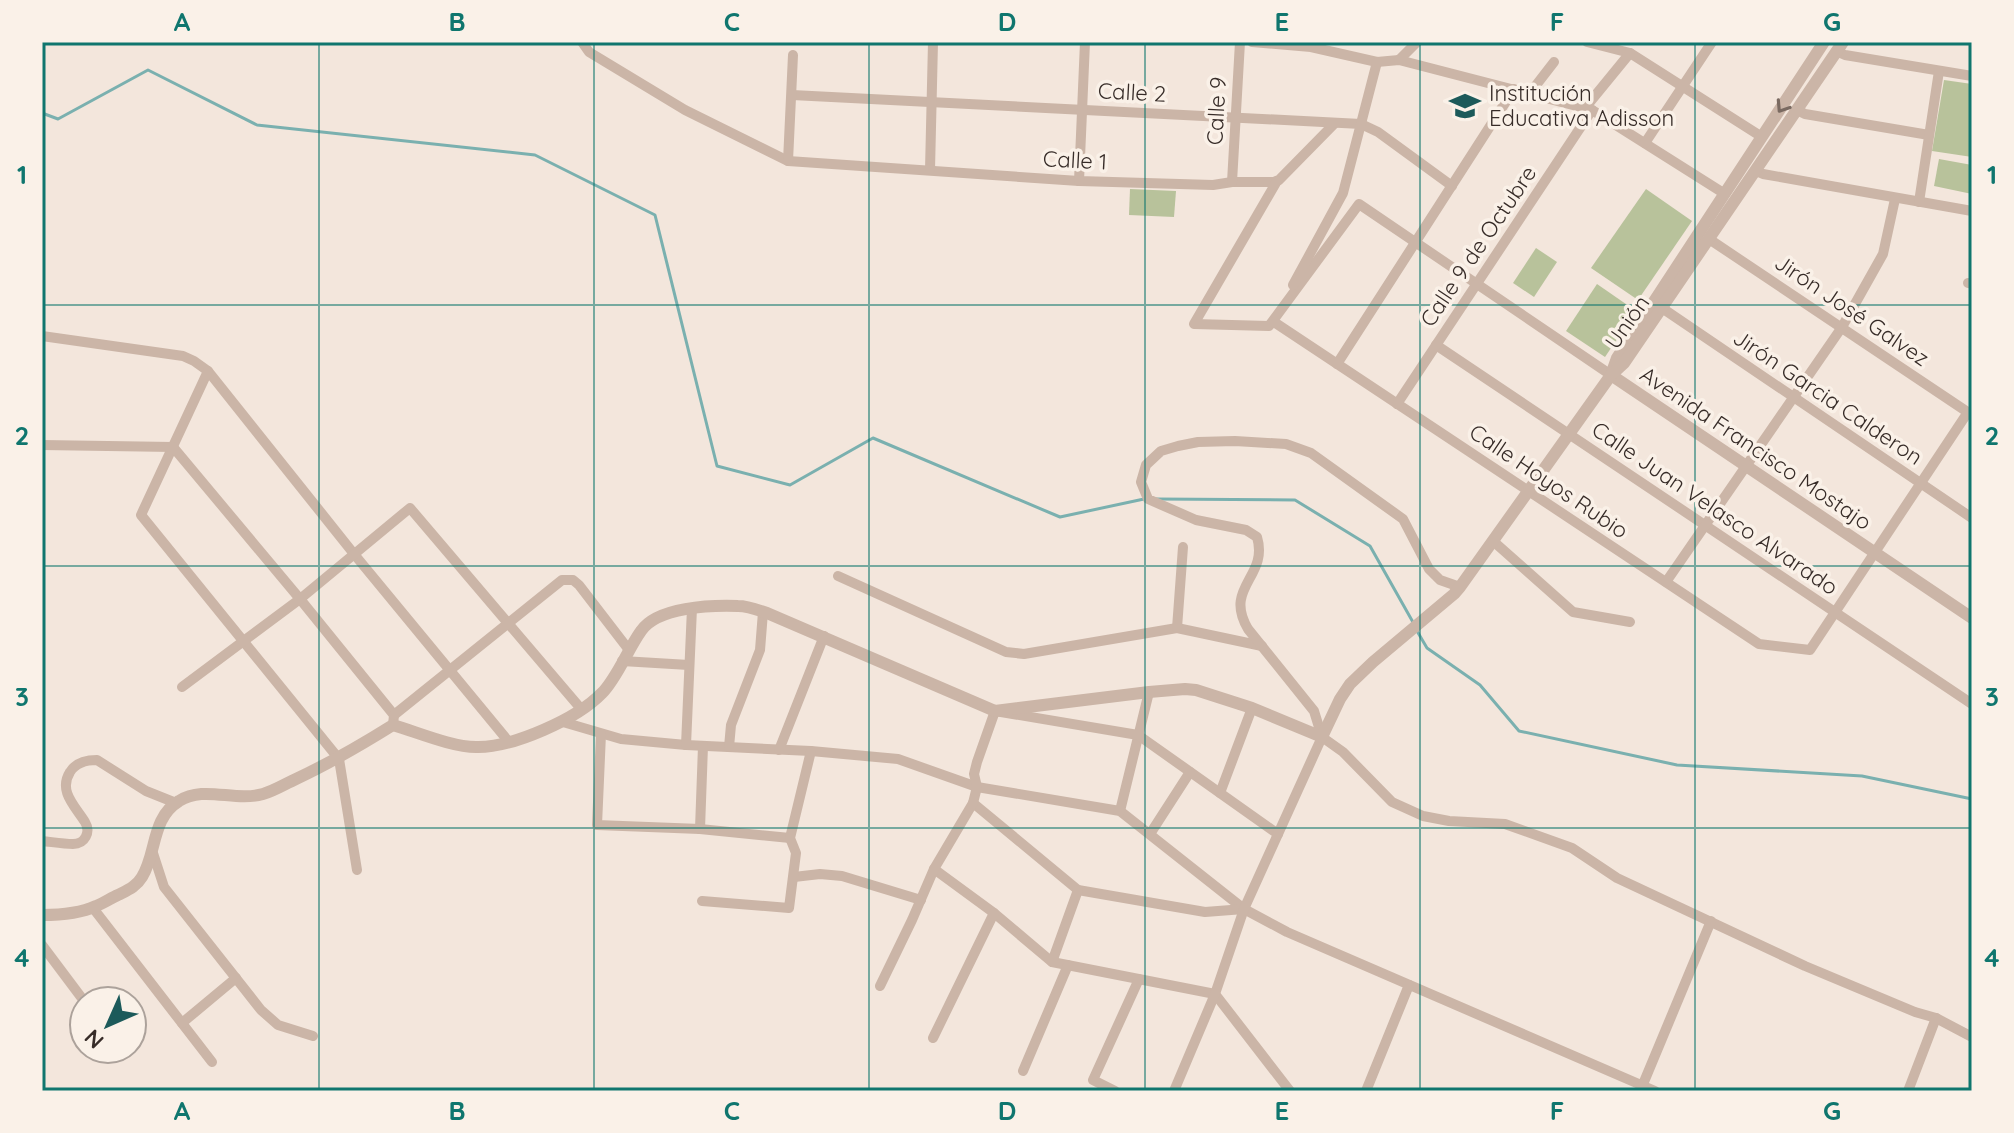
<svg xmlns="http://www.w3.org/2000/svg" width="2014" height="1133" font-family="Quicksand,sans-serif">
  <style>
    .green { fill: #b8c29b }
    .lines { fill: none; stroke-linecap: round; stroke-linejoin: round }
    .stream { stroke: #7ab0af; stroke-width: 3 }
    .minor { stroke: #cbb5a7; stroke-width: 10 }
    .tertiary { stroke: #cbb5a7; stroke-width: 12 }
    .oneway { stroke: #7a6a61 }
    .grid { fill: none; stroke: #0f766e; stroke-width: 2; stroke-opacity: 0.55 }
    .labels { text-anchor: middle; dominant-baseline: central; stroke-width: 7; stroke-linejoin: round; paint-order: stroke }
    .street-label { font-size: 22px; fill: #372c28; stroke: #faf1e8 }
    .poi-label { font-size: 22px; fill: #372c28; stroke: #faf1e8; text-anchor: start }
    .neatline { fill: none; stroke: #0f766e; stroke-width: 3 }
    .grid-label { font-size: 26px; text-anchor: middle; font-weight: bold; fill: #0f766e }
  </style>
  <rect width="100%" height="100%" fill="#f3e6dc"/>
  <g class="green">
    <path d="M1944 80 1972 84V157L1932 151Z"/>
    <path d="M1939 159 1972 165V194L1934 186Z"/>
    <path d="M1130 189 1176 191 1174 217 1129 215Z"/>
    <path d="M1646 189 1692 221 1638 300 1591 268Z"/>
    <path d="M1536 248 1557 262 1534 297 1513 283Z"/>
    <path d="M1597 284 1636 311 1605 357 1566 331Z"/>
  </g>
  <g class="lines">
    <g class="stream">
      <path d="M42 113 58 119 148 70 257 125 535 155 655 215 717 466 790 485 873 438 1060 517 1144 499"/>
      <path d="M1156 499 1295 500 1370 546 1414 624"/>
      <path d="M1417 631 1427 648 1480 685 1519 731 1677 765 1862 776 1972 799"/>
    </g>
    <g class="minor">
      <path d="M582 42 589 52 685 110 788 161 1079 181 1213 185 1232 182H1274L1279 180 1335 123"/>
      <path d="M1252 42 1311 47 1377 62 1399 60 1592 110 1725 194"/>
      <path d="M1587 42 1630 53 1762 137"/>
      <path d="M1836 51 1845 55 1972 76"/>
      <path d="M1399 60 1417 42"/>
      <path d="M1530 93 1554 62"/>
      <path d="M792 95 1361 124 1378 132 1452 186"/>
      <path d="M1585 108 1630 53"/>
      <path d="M1797 110 1805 114 1929 135"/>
      <path d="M1645 143 1712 42"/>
      <path d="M788 161 793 55"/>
      <path d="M930 170 933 42"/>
      <path d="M1756 171 1763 174 1972 211"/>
      <path d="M1079 181 1085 42"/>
      <path d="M1277 181 1194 324 1269 326 1359 204 1611 375"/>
      <path d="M1232 182 1240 42"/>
      <path d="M1919 202 1939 71"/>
      <path d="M1709 239 1972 415"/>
      <path d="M1968 283 1972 284"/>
      <path d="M1293 285 1343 193 1377 62"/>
      <path d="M1662 308 1972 518"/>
      <path d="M1274 322 1759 644 1810 650 1968 412"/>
      <path d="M42 336 183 356 194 361 208 371 354 554 509 742"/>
      <path d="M1436 345 1972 704"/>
      <path d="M1337 364 1514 89"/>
      <path d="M208 371 141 515 339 759 357 870"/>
      <path d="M1397 404 1592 110"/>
      <path d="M42 445 173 447 300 599 394 715 393 725"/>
      <path d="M1493 541 1573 612 1630 622"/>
      <path d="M838 576 1006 652 1024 654 1177 628 1262 646"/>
      <path d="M1666 582 1842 327 1883 254 1895 199"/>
      <path d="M1460 587 1440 580 1429 569 1403 519 1311 453 1286 444 1235 441 1198 442 1178 446 1161 451 1146 465 1141 482 1148 499 1196 520 1246 530 1257 537C1269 577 1223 587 1248 629L1314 711 1322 737 1343 752 1392 802 1423 816 1449 821 1505 824 1572 848 1617 878 1805 966 1915 1012 1936 1018 1972 1037"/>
      <path d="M1177 628 1183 547"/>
      <path d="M622 661 689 665"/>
      <path d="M182 687 300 599 410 508 582 710"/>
      <path d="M394 715 562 580H573L579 585 629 650"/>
      <path d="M563 722 621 739 686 745 811 751 898 759 977 787 1120 811 1244 909 1287 932 1655 1091"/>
      <path d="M601 734 597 825 700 829 790 838"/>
      <path d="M686 745 692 608"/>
      <path d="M729 747 731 725 760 650 763 612"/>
      <path d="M779 750 824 636"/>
      <path d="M1220 793 1252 708"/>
      <path d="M973 803 1078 890 1205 912 1244 909"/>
      <path d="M1120 811 1149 692"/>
      <path d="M700 829 703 746"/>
      <path d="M1150 834 1190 772"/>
      <path d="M42 841C52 842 63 844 73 844 85 844 91 832 85 822 75 806 58 791 70 772 76 762 86 760 97 760L146 791 176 803"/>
      <path d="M152 850 164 887 261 1010 278 1025 313 1036"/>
      <path d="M934 869 994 913 1052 962 1215 994 1290 1091"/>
      <path d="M794 877 820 874 842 876 921 900"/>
      <path d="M702 901 789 908 796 853 790 838 811 751"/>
      <path d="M93 908 212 1062"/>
      <path d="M42 945 84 1001"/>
      <path d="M1052 962 1078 890"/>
      <path d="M880 986 912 920 934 869 973 803 977 787 974 774 977 762 995 711 1138 735 1278 834"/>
      <path d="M182 1023 236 978"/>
      <path d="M933 1038 994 913"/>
      <path d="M1023 1071 1068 965"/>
      <path d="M1641 1089 1711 921"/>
      <path d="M1115 1091 1093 1080 1139 979"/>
      <path d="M1174 1091 1215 994 1244 909 1322 737"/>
      <path d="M1366 1091 1409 985"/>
      <path d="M1908 1091 1936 1018"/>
    </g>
    <g class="tertiary">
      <path d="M1612 372 1617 358 1824 42"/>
      <path d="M1611 375 1972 618"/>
      <path d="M42 915C60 915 79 914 96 906 104 903 111 898 118 895 128 890 136 887 142 877 157 853 151 818 179 801 204 785 234 802 263 794 274 791 285 784 296 779 330 763 361 745 393 725 417 732 452 747 476 747 512 748 577 719 602 693 617 678 628 649 641 631 657 607 711 605 738 606 748 606 758 610 767 613L995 711 1149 692 1185 689 1196 690 1252 708 1322 737 1340 699 1350 684 1373 662 1454 594 1460 587 1611 375 1624 363 1843 42"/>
    </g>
  </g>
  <defs><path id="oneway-chevron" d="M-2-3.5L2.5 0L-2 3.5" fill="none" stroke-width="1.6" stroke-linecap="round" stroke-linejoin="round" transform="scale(2)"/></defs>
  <use class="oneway" href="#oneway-chevron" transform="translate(1782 107) rotate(123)"/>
  <path class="grid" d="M319 42V1091M594 42V1091M869 42V1091M1145 42V1091M1420 42V1091M1695 42V1091M42 305H1972M42 566H1972M42 828H1972"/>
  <defs>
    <symbol id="school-bare" viewBox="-9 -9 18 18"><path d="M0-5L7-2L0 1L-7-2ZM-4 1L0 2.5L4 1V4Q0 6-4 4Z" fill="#1c5a5a" stroke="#faf1e8" stroke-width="2.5" paint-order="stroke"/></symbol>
  </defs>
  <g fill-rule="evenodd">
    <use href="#school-bare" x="1443" y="84" width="44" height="44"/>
  </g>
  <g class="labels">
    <g class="street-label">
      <text transform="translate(1132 92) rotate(3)">Calle 2</text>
      <text transform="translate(1216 111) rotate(-87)">Calle 9</text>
      <text transform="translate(1075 160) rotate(3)">Calle 1</text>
      <text transform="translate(1478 246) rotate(-56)">Calle 9 de Octubre</text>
      <text transform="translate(1852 310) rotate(34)">Jirón José Galvez</text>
      <text transform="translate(1627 322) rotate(-55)">Unión</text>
      <text transform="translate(1828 397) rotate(34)">Jirón Garcia Calderon</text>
      <text transform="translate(1756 448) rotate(34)">Avenida Francisco Mostajo</text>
      <text transform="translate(1549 481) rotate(34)">Calle Hoyos Rubio</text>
      <text transform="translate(1715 508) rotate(34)">Calle Juan Velasco Alvarado</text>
    </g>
    <g class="poi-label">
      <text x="1489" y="93">Institución<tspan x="1489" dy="25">Educativa Adisson</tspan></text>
    </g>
  </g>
  <rect width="2014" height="1133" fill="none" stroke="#faf1e8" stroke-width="88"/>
  <g transform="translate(108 1025) rotate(225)"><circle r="38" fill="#faf1e8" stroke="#aca29b" stroke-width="2"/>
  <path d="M0-6L14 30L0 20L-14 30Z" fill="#1c5a5a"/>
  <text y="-12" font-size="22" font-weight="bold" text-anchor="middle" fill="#372c28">N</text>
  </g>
  <rect x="44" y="44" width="1926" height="1045" class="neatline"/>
  <g class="grid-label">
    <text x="182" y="31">A</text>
    <text x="457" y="31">B</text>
    <text x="732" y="31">C</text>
    <text x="1007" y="31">D</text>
    <text x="1282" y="31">E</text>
    <text x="1557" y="31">F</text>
    <text x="1832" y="31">G</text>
    <text x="22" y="184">1</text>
    <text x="1992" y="184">1</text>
    <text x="22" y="445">2</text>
    <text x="1992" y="445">2</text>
    <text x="22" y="706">3</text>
    <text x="1992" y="706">3</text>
    <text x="22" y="967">4</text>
    <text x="1992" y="967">4</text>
    <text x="182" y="1120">A</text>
    <text x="457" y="1120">B</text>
    <text x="732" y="1120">C</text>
    <text x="1007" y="1120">D</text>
    <text x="1282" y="1120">E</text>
    <text x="1557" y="1120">F</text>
    <text x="1832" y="1120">G</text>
  </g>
</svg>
